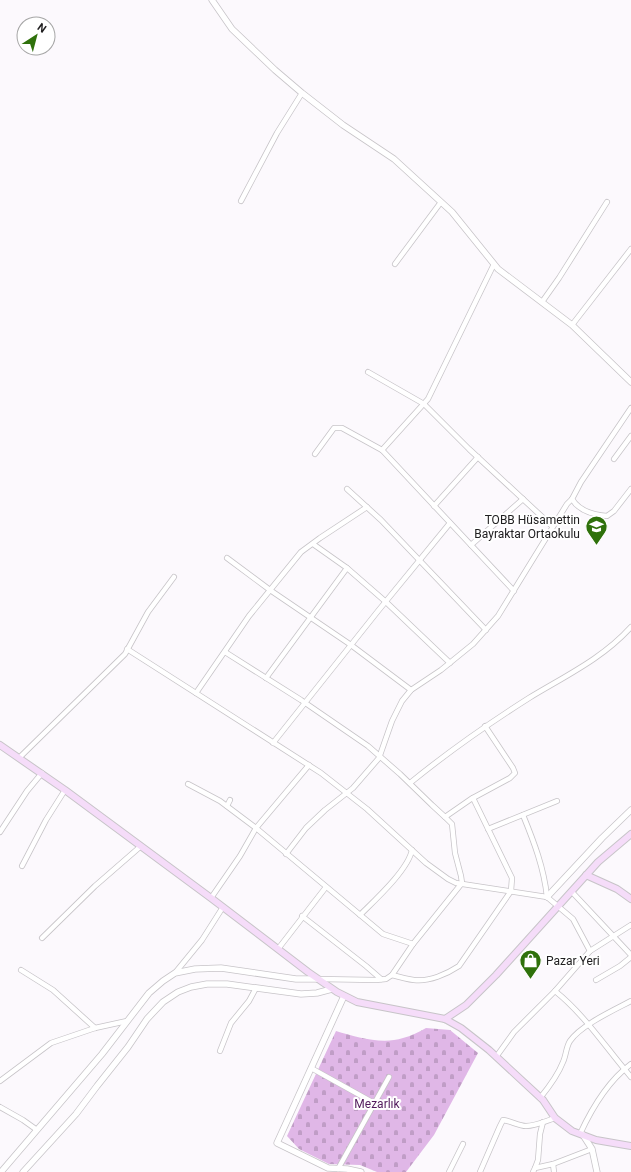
<svg xmlns="http://www.w3.org/2000/svg" width="631" height="1172" font-family="Roboto,sans-serif">
  <style>
    .cemetery { fill: url(#cemetery-stones) }
    .lines { fill: none; stroke-linecap: round; stroke-linejoin: round }
    .minor-casing { stroke: #c7c4c8; stroke-width: 6 }
    .tertiary-casing { stroke: #c7c4c8; stroke-width: 7 }
    .secondary-casing { stroke: #c7c4c8; stroke-width: 8 }
    .minor { stroke: #fff; stroke-width: 4.5 }
    .tertiary { stroke: #fff; stroke-width: 5.5 }
    .secondary { stroke: #f5dcf9; stroke-width: 6 }
    .labels { text-anchor: middle; dominant-baseline: central; stroke-width: 4; stroke-linejoin: round; paint-order: stroke }
    .poi-label { font-size: 12px; fill: #212021; stroke: #fff; text-anchor: end }
    .park-label { font-size: 12px; fill: #521a5c; stroke: #fff }
  </style>
  <defs>
    <pattern id="cemetery-stones" width="16" height="16" patternUnits="userSpaceOnUse"><rect width="16" height="16" fill="#e0b7e7"/><path d="M2 7V4a2 2 0 0 1 4 0v3zM10 15v-3a2 2 0 0 1 4 0v3z" fill="#c09dc6"/></pattern>
  </defs>
  <rect width="100%" height="100%" fill="#fcf9fd"/>
  <path class="cemetery" d="M426 1028 450 1030 478 1053 434 1135 406 1172H377L360 1165 329 1164 299 1149 287 1136 336 1031C356 1037 382 1045 403 1038 411 1036 419 1032 426 1028Z"/>
  <g class="lines">
    <defs>
      <g id="minor">
        <path d="M241 201 277 133 302 93"/>
        <path d="M395 264 441 202"/>
        <path d="M542 302 559 278 607 202"/>
        <path d="M572 325 631 249"/>
        <path d="M368 372 424 404 469 449 552 526"/>
        <path d="M631 408 581 482 572 499C579 511 595 515 607 516L614 511 631 489"/>
        <path d="M382 450 428 399 494 264"/>
        <path d="M315 454 334 428H342L382 450 514 591"/>
        <path d="M614 459 631 436"/>
        <path d="M347 489 381 520 486 630"/>
        <path d="M434 506 478 457"/>
        <path d="M313 544 347 568 386 602 450 663"/>
        <path d="M471 545 523 499"/>
        <path d="M227 558 270 590 351 645 411 690"/>
        <path d="M127 649 321 773 367 809 426 863 448 879 456 883 547 897 573 919 590 951"/>
        <path d="M225 652 301 700 368 746 400 774 432 805 445 817 452 824 455 853 461 876 462 883 413 944 392 975 386 979 376 980 318 979"/>
        <path d="M266 678 347 568"/>
        <path d="M196 693 249 616 301 552 320 538 367 507"/>
        <path d="M273 743 378 611 450 523"/>
        <path d="M19 758 125 654 148 612 174 577"/>
        <path d="M410 783C448 752 488 724 529 698 565 676 602 659 631 627"/>
        <path d="M188 784 220 801 256 828 383 934 413 944"/>
        <path d="M227 806 230 800"/>
        <path d="M523 815C534 842 544 868 547 897"/>
        <path d="M445 817 471 799 510 778 515 773 513 768 485 726"/>
        <path d="M488 829 557 801"/>
        <path d="M0 832 27 791 42 773"/>
        <path d="M286 854 306 828 325 810 353 788 379 758 392 721 402 701 411 690 441 670 473 644 498 616 567 504 572 499"/>
        <path d="M22 866 46 820 65 790"/>
        <path d="M572 892 631 955"/>
        <path d="M211 898 240 856 256 828 309 765"/>
        <path d="M360 915C375 900 408 870 412 850"/>
        <path d="M302 916 366 966 381 979"/>
        <path d="M42 938 95 886 141 846"/>
        <path d="M278 949 326 887"/>
        <path d="M21 970 53 990 95 1028"/>
        <path d="M175 973 202 940 223 907"/>
        <path d="M392 975C399 977 406 979 414 980 429 982 447 974 459 966L511 891 512 878 473 798"/>
        <path d="M596 980 620 966 631 957"/>
        <path d="M555 991C585 1015 606 1048 631 1077"/>
        <path d="M220 1051 231 1023 249 1001 256 988"/>
        <path d="M496 1057 514 1032 555 991 590 951 631 925"/>
        <path d="M311 1068 374 1103"/>
        <path d="M0 1081 51 1043 95 1028 127 1021"/>
        <path d="M540 1098C549 1087 558 1075 563 1062 566 1056 566 1047 570 1041 581 1025 614 1010 631 1001"/>
        <path d="M0 1107 23 1120 37 1130"/>
        <path d="M580 1134C592 1108 608 1081 631 1064"/>
        <path d="M553 1164 554 1172"/>
        <path d="M535 1168 538 1160 540 1134 543 1122"/>
        <path d="M338 1169 389 1077"/>
        <path d="M449 1172 463 1144"/>
        <path d="M480 1172 500 1126 503 1120C511 1121 519 1126 526 1126 536 1126 546 1121 555 1118"/>
        <path d="M533 1172 535 1168 553 1164 592 1149"/>
      </g>
      <g id="tertiary">
        <path d="M212 0 232 29 275 70 302 93 343 125 394 159 452 212 498 269 572 325 631 382"/>
        <path d="M547 897 602 838 631 810"/>
        <path d="M344 996 277 1143 328 1168 347 1169 361 1172"/>
        <path d="M583 1135 592 1149 597 1172"/>
        <path d="M1 1172 102 1054 149 993 163 981 175 973 195 969 221 968 296 979H317"/>
        <path d="M23 1172 76 1114 97 1086 128 1047 147 1019 163 1002 178 992 191 987 207 984H227L301 994 317 993 332 989"/>
      </g>
      <g id="secondary">
        <path d="M0 745 65 790 211 898 308 972 337 992 357 1002 445 1019 461 1028 489 1050 543 1100 555 1118 572 1131 596 1140 631 1146"/>
        <path d="M586 875 617 889 631 899"/>
        <path d="M445 1019 466 1005 496 975 598 862 631 834"/>
      </g>
    </defs>
    <use href="#minor" class="minor-casing"/>
    <use href="#tertiary" class="tertiary-casing"/>
    <use href="#secondary" class="secondary-casing"/>
    <use href="#minor" class="minor"/>
    <use href="#tertiary" class="tertiary"/>
    <use href="#secondary" class="secondary"/>
  </g>
  <defs>
    <symbol id="school-pin" viewBox="-11 -11 22 30"><path d="M0 17L-7.5 6A9.5 9.5 0 1 1 7.5 6Z" fill="#2f710b" stroke="#fff"/><path d="M0-5L7-2L0 1L-7-2ZM-4 1L0 2.5L4 1V4Q0 6-4 4Z" fill="#fff"/></symbol>
    <symbol id="shop-pin" viewBox="-11 -11 22 30"><path d="M0 17L-7.5 6A9.5 9.5 0 1 1 7.5 6Z" fill="#2f710b" stroke="#fff"/><path d="M-5-2.5h2.3a2.7 3.5 0 0 1 5.4 0H5L5.5 6h-11ZM-1.5-2.5h3a1.5 2.3 0 0 0-3 0Z" fill="#fff"/></symbol>
  </defs>
  <g fill-rule="evenodd">
    <use href="#school-pin" x="584" y="514" width="25" height="34"/>
    <use href="#shop-pin" x="518" y="948" width="25" height="34"/>
  </g>
  <g class="labels">
    <g class="poi-label">
      <text x="580" y="520">TOBB Hüsamettin<tspan x="580" dy="14">Bayraktar Ortaokulu</tspan></text>
      <text x="546" y="961" text-anchor="start">Pazar Yeri</text>
    </g>
    <g class="park-label">
      <text x="377" y="1104">Mezarlık</text>
    </g>
  </g>
  <g transform="translate(36 36) rotate(36)"><circle r="19" fill="#ffffff" stroke="#a6a6a6"/>
  <path d="M0-3L7 15L0 10L-7 15Z" fill="#2f710b"/>
  <text y="-6" font-size="11" font-weight="bold" text-anchor="middle" fill="#212021">N</text>
  </g>
</svg>
